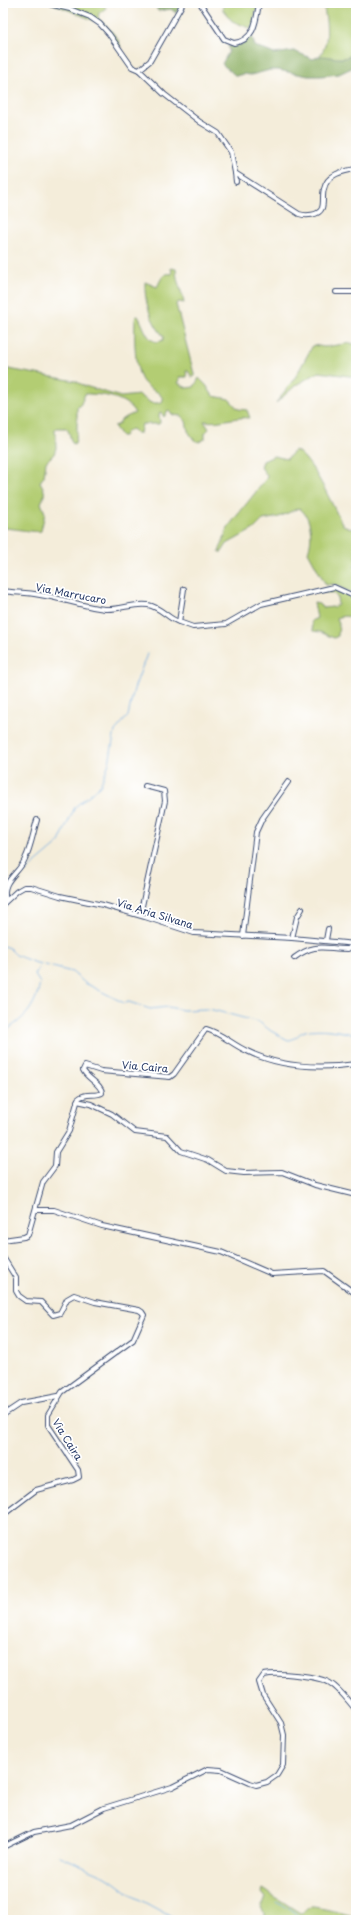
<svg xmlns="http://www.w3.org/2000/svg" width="359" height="1923" font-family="'Playpen Sans',sans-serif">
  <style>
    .green { fill: #b3cd73; stroke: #677e68 }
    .forest { fill: #8eb065; stroke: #547062 }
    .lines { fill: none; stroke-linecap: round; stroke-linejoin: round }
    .stream { stroke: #73ade3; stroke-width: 1 }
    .street-casing { stroke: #3c4c71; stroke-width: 6 }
    .street { stroke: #fff; stroke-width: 4 }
    .labels { text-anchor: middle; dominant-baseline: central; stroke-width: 3.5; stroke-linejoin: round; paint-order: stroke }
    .street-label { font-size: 10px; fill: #1b2f5e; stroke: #fff }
  </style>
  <rect width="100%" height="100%" fill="#fff"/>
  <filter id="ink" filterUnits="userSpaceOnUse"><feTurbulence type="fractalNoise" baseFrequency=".025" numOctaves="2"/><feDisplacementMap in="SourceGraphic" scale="8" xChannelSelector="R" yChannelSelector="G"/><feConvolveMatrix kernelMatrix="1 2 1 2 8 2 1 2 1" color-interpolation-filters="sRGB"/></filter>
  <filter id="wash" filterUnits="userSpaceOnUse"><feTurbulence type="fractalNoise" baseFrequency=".012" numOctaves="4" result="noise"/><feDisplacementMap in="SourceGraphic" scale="16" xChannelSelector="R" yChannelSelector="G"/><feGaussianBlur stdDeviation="0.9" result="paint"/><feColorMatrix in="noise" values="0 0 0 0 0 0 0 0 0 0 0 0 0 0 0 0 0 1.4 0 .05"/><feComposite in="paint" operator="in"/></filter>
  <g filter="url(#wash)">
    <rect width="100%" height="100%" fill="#f4edda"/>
    <g class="green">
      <path d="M51 3H103L106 8 99 13 98 18C106 26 119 36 121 48L100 23Z"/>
      <path d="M226 3H258L252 29 232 21 223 10V4Z"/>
      <path d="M323 3H356V53C343 61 333 58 319 56 331 44 326 18 323 3Z"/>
      <path d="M171 268 176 269C176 281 182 291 184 303L179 302 176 304 194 374V377H192L188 371H186L187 377H179L180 380 178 383 187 388 194 387 199 378 206 385 213 396 229 399 238 409 247 410 250 418C234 416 220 424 204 421L209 429 205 433V439L199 442 194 440 188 431 186 421 181 416 173 415 168 410 164 417 161 412 159 414 160 423 159 424H142L140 433H136L132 429 127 431 124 436H121L114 426 118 425 122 419 135 413C126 397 103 394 85 394L80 406 77 407V433L75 443 73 444C69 439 71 433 66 428H56L55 430 56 448 54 454 46 462 44 476 40 482C46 491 45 495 41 503L45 513 41 531C37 533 11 528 3 528V368L75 381 85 386 121 397 139 395 151 403H161L163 400C160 390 151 391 145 384 134 375 134 334 135 320L136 316H138C144 325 148 348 163 340L164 337C151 322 144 302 145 282L157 287C161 280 162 272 172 274Z"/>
      <path d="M351 343 356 345V377L319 372 296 385 276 403 296 376 313 345 324 347Z"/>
      <path d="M295 450C314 460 332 506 343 525L356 530V564L354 566 356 570V595L334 584 326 585 308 552C313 538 312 517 299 508L279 517 263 520 254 529 227 544 222 552H219L228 527 266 479 267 476 261 467 263 461 274 456 287 459Z"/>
      <path d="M334 588 356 599V620C350 616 344 615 337 618L339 623 338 636 334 638 320 632 313 631 311 621 317 618 314 603 319 604 323 608 333 607 338 605 337 597 333 593 317 592Z"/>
      <path d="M263 1889 300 1913C305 1913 306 1908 311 1907 314 1906 352 1915 356 1917V1920H264V1914L261 1907 266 1898 262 1893Z"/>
    </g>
    <g class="forest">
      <path d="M154 3H182L176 13 171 9 158 11Z"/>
      <path d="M252 37 255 46 274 54 294 51 313 59C316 58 318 56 322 56 336 57 342 62 356 53V66L339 74 321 76H308L278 70H270L251 75 243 74 236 76 222 64 229 51 228 46 240 45Z"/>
    </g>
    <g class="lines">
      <g class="stream">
        <path d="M7 893 19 877 58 844 75 807 100 786 109 763 115 731 128 716 134 689 147 654"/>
        <path d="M3 946 9 948 16 955 33 962 72 972 85 983 124 1003 129 1002 150 1009 168 1007 183 1010 206 1009 213 1010 259 1022 271 1031 288 1040C296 1040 298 1033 305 1031 320 1027 341 1031 356 1035"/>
        <path d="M3 1036C8 1027 14 1026 21 1019 31 1011 38 996 40 983L35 975 40 965"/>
        <path d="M60 1856 99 1873 116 1883 133 1896 177 1920"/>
        <path d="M276 1902 294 1912 302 1920"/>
      </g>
    </g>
  </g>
  <g filter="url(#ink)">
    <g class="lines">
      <defs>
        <g id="street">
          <path d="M45 3 70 9 90 17 100 24 109 34 132 67 139 70 164 94 200 122 218 133 231 152 235 173 299 214C305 216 319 216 322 208 324 202 322 195 324 189 327 174 343 171 356 169"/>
          <path d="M200 3 224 39 234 43C255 40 256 21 259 3"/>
          <path d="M139 70 150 61 183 3"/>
          <path d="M235 173 236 182"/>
          <path d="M336 292H356"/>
          <path d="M184 589 179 622 193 627 226 624 261 604 334 587 356 597"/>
          <path d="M3 591C15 593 27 592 40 595 61 598 84 607 105 609 120 610 133 603 148 605 161 607 168 619 179 622"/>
          <path d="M6 900C0 881 19 874 25 859 31 847 33 833 37 820"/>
          <path d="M3 904 17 891 24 887H31L60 896 103 905 145 917 194 933 292 938 356 944"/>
          <path d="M140 915 165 801 164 791 145 786"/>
          <path d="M243 936 256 832 262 819 288 782"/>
          <path d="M292 938 297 917 302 909"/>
          <path d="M326 940 328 929"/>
          <path d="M294 958C316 942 324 949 348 949L354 944"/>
          <path d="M77 1101 91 1104 112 1114 135 1132 167 1136 181 1151 208 1160 226 1171 244 1173 282 1172 315 1185 356 1195"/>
          <path d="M36 1210H54L102 1226 221 1252 272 1274 324 1271 356 1294"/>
          <path d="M3 1240 24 1237 28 1235 43 1182 55 1166 56 1152 69 1131 78 1099C85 1092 95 1097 102 1093 102 1084 87 1079 83 1070L85 1066 101 1071 170 1077 174 1074 206 1029C221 1033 233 1045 247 1051 281 1068 319 1069 356 1064"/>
          <path d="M3 1257 16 1278V1291L19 1296 26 1301 41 1302 53 1315 60 1313 67 1299 74 1295 95 1302 139 1310 142 1312 144 1315 133 1340 62 1392 48 1415V1425L78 1470 79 1477 73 1480 36 1490 3 1515"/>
          <path d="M3 1415 21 1403 58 1396"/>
          <path d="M3 1847 34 1832 71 1825 104 1808 172 1787 208 1769 221 1770 250 1783 256 1785 267 1782 277 1775 283 1765 284 1735 281 1723 263 1695 259 1682 264 1675C277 1672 319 1676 330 1683 340 1689 348 1701 356 1710"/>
        </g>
      </defs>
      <use href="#street" class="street-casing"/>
      <use href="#street" class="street"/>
    </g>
  </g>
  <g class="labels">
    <g class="street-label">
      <text transform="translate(71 593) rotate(11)">Via Marrucaro</text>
      <text transform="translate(155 913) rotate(17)">Via Aria Silvana</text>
      <text transform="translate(145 1066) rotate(5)">Via Caira</text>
      <text transform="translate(68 1439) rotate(58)">Via Caira</text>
    </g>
  </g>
  <rect width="359" height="1923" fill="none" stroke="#fff" stroke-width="16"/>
</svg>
